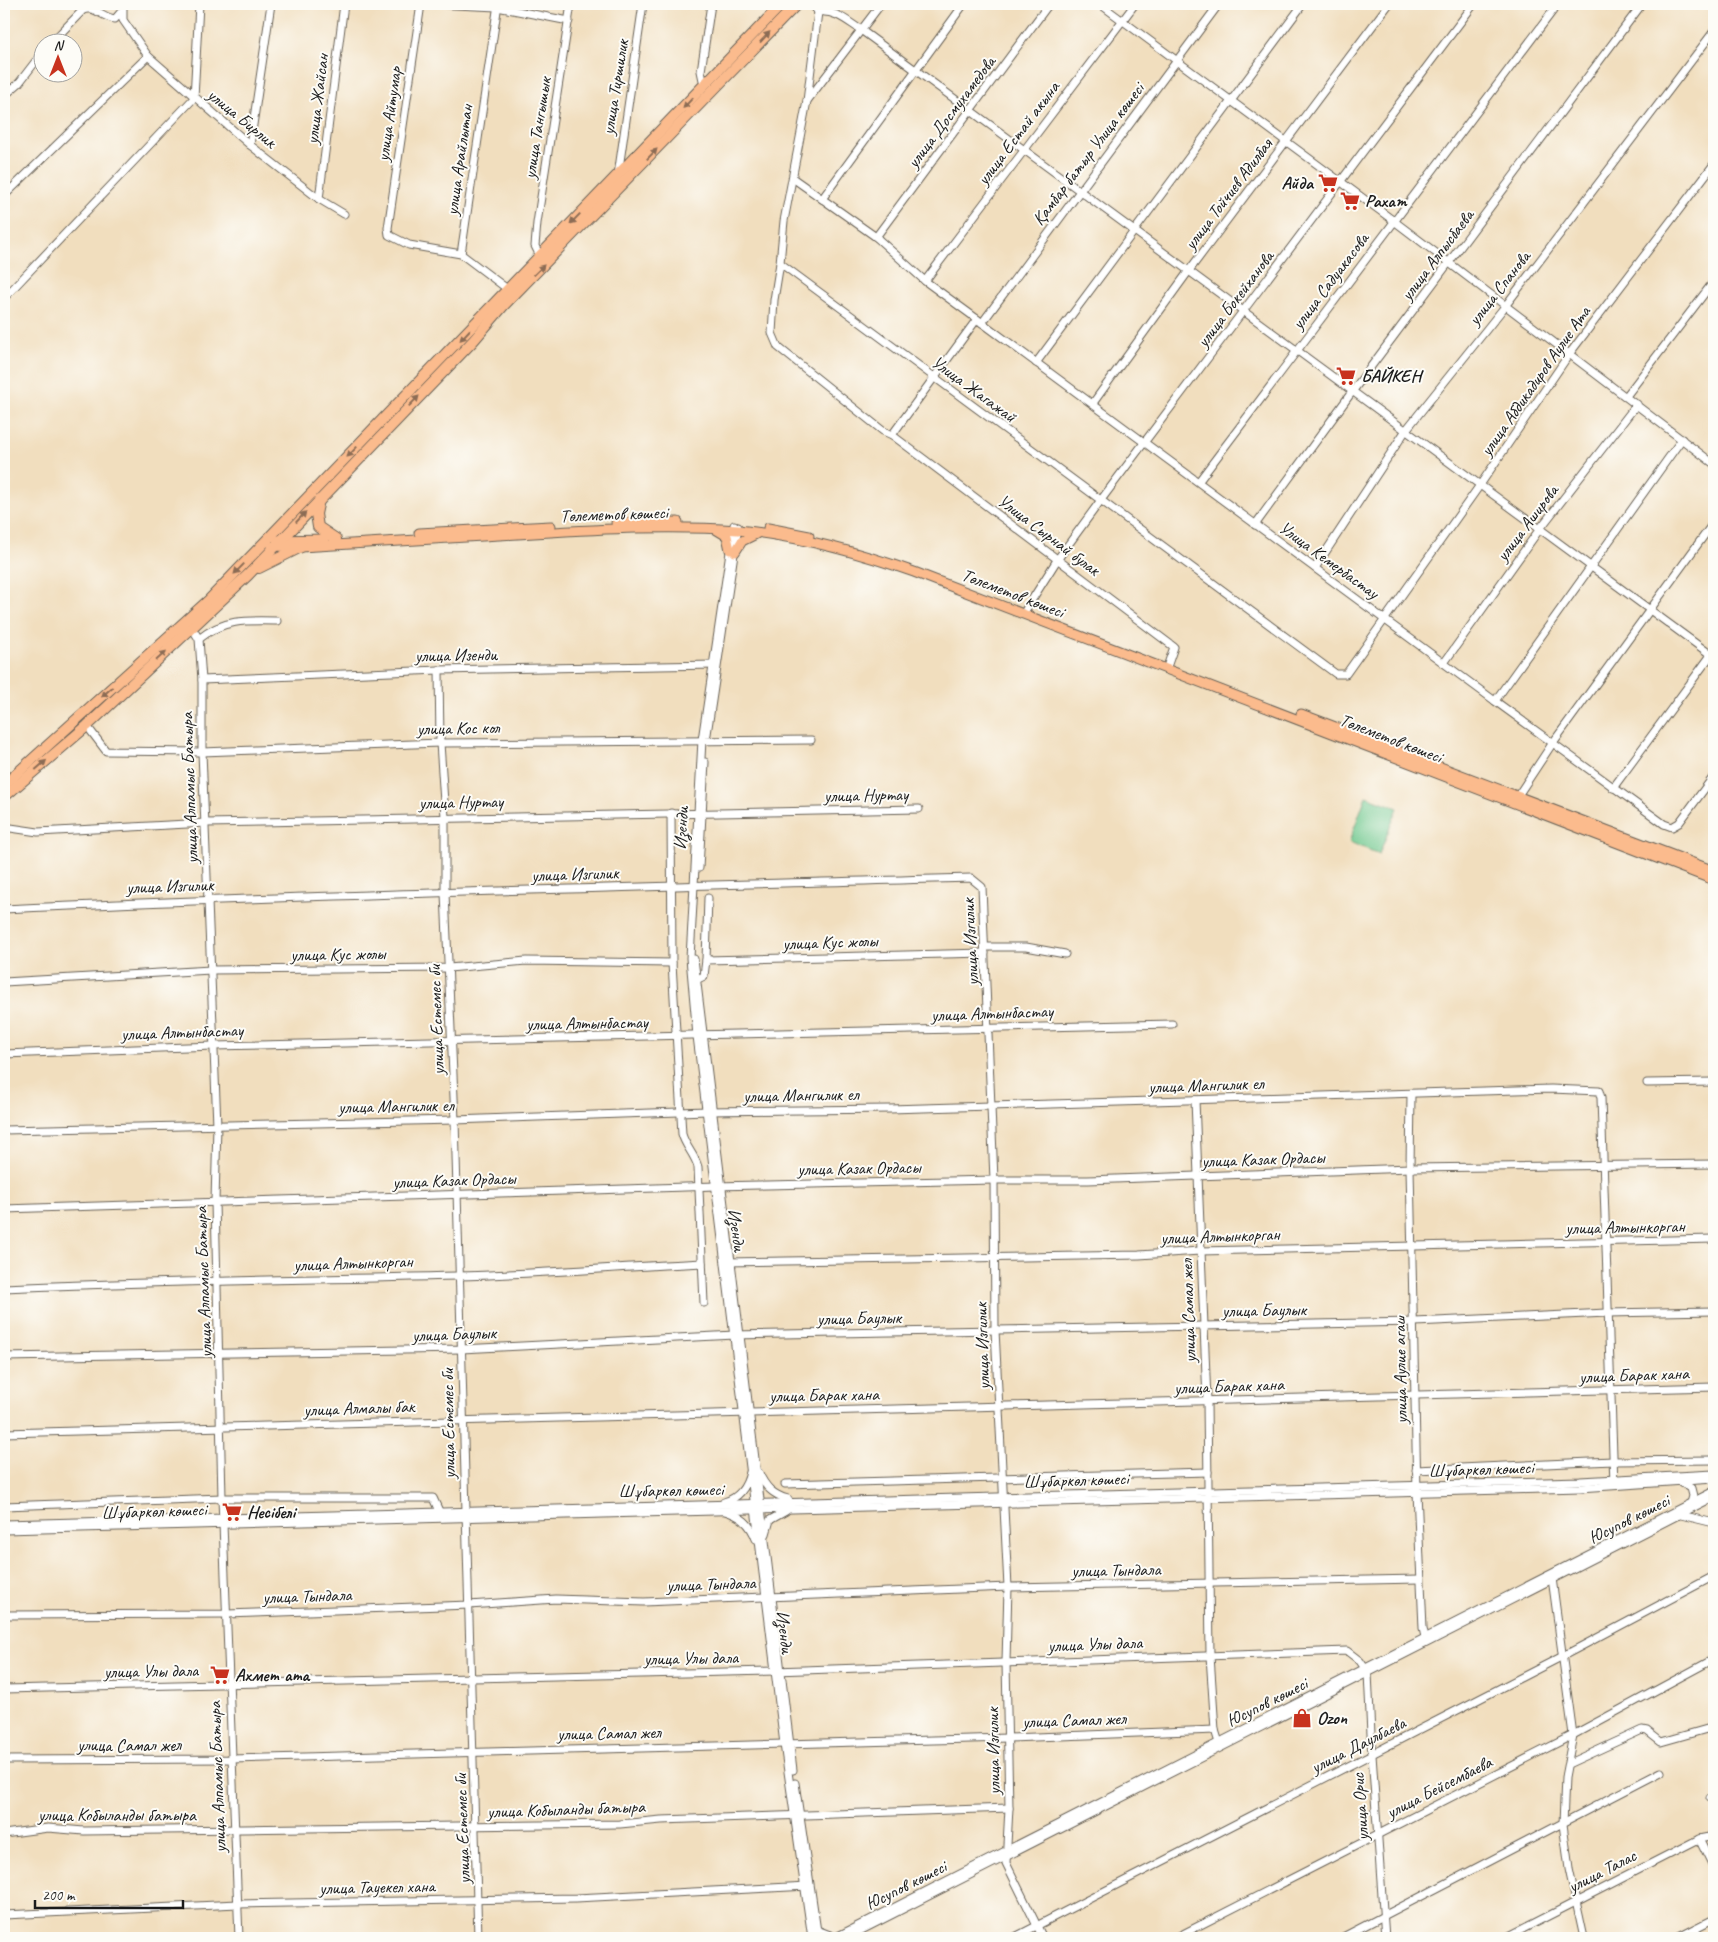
<svg xmlns="http://www.w3.org/2000/svg" width="1718" height="1942" font-family="Caveat,sans-serif">
  <style>
    .pitch { fill: #6fc88e; stroke: #467255 }
    .lines { fill: none; stroke-linecap: round; stroke-linejoin: round }
    .minor-casing { stroke: #676055; stroke-width: 9 }
    .major-casing { stroke: #676055; stroke-width: 11 }
    .highway-casing { stroke: #676055; stroke-width: 12 }
    .minor { stroke: #fff; stroke-width: 7 }
    .major { stroke: #fbbb8d; stroke-width: 9 }
    .highway { stroke: #fbbb8d; stroke-width: 10 }
    .oneway { fill: #8c6c54 }
    .labels { text-anchor: middle; dominant-baseline: central; stroke-width: 4; stroke-linejoin: round; paint-order: stroke }
    .street-label { font-size: 18px; fill: #1c1c1c; stroke: #fdfcf7 }
    .poi-label { font-size: 18px; font-weight: bold; fill: #1c1c1c; stroke: #fdfcf7; text-anchor: start }
  </style>
  <rect width="100%" height="100%" fill="#fdfcf7"/>
  <filter id="ink" filterUnits="userSpaceOnUse"><feTurbulence type="fractalNoise" baseFrequency=".02" numOctaves="2"/><feDisplacementMap in="SourceGraphic" scale="10" xChannelSelector="R" yChannelSelector="G"/><feConvolveMatrix kernelMatrix="1 2 1 2 8 2 1 2 1" color-interpolation-filters="sRGB"/></filter>
  <filter id="wash" filterUnits="userSpaceOnUse"><feTurbulence type="fractalNoise" baseFrequency=".0096" numOctaves="4" result="noise"/><feDisplacementMap in="SourceGraphic" scale="20" xChannelSelector="R" yChannelSelector="G"/><feGaussianBlur stdDeviation="1.12" result="paint"/><feColorMatrix in="noise" values="0 0 0 0 0 0 0 0 0 0 0 0 0 0 0 0 0 1.4 0 .05"/><feComposite in="paint" operator="in"/></filter>
  <g filter="url(#wash)">
    <rect width="100%" height="100%" fill="#f1debe"/>
    <path class="pitch" d="M1366 796 1398 808 1379 854 1349 842Z"/>
  </g>
  <g filter="url(#ink)">
    <g class="lines">
      <defs>
        <g id="minor">
          <path d="M421 4 388 228 389 235 409 245 461 254"/>
          <path d="M434 4 497 7 569 21"/>
          <path d="M498 4 461 254 510 291"/>
          <path d="M812 4 818 12C836 10 847 21 861 30L1714 657"/>
          <path d="M1100 4 1394 221 1714 464"/>
          <path d="M818 12 807 101 784 221 780 263 1336 674H1346L1480 485 1570 353 1714 164"/>
          <path d="M52 42 83 10C94 5 103 18 115 19L121 12"/>
          <path d="M148 56 250 145 319 199 344 214"/>
          <path d="M704 85 701 71 711 4"/>
          <path d="M4 96 19 83 42 53"/>
          <path d="M807 101 881 4"/>
          <path d="M250 145 271 4"/>
          <path d="M618 175 643 4"/>
          <path d="M794 179 876 237 925 281 977 319 1495 701"/>
          <path d="M4 196 148 56 123 20V4"/>
          <path d="M319 199 344 4"/>
          <path d="M822 199 964 4"/>
          <path d="M876 237 1049 4"/>
          <path d="M540 256 535 246 537 223 571 4"/>
          <path d="M780 263 774 300 772 333 778 347 883 431 892 435 977 319"/>
          <path d="M925 281 1135 4"/>
          <path d="M4 298 194 98 199 4"/>
          <path d="M982 323 1219 4"/>
          <path d="M1036 363 1303 4"/>
          <path d="M1627 395 1714 281"/>
          <path d="M1093 403 1188 272 1389 4"/>
          <path d="M892 435 1174 647 1168 664"/>
          <path d="M1682 439 1495 701 1664 824 1672 827 1679 823 1714 776"/>
          <path d="M1199 481 1558 4"/>
          <path d="M734 525 702 740 690 958 697 1036 784 1744 812 1938"/>
          <path d="M1255 525 1349 396 1642 4"/>
          <path d="M1315 568 1406 430 1506 305 1714 31"/>
          <path d="M1023 614 1057 560 1101 500 1474 4"/>
          <path d="M192 628 199 639 202 680V752L217 1125 215 1202 222 1498 239 1938"/>
          <path d="M199 639C223 619 246 620 277 621"/>
          <path d="M1444 663 1539 530 1637 404"/>
          <path d="M439 670 440 743 445 817V893L455 1120 478 1938"/>
          <path d="M202 680 439 670 716 665"/>
          <path d="M87 726 106 751 202 752 440 743 811 740"/>
          <path d="M707 734 738 527"/>
          <path d="M1613 788 1714 651"/>
          <path d="M1515 800 1552 744 1714 522"/>
          <path d="M671 813 672 963 682 1134C685 1146 695 1155 698 1167L704 1303"/>
          <path d="M4 827 38 832 206 823 919 809"/>
          <path d="M699 868 705 762"/>
          <path d="M4 909C326 894 649 887 971 878L982 887 994 1180 995 1330 1008 1587 1006 1662 1009 1808 1006 1863 1043 1938"/>
          <path d="M985 947H1026L1065 954"/>
          <path d="M694 959 793 1770"/>
          <path d="M706 960 708 898"/>
          <path d="M694 981 704 976 706 960 985 953"/>
          <path d="M4 982 211 970 449 968 526 961 672 963"/>
          <path d="M4 1054 213 1046 1172 1024"/>
          <path d="M1647 1083 1714 1082"/>
          <path d="M1411 1094 1410 1168 1417 1492 1423 1628 1426 1642"/>
          <path d="M1195 1100 1207 1401 1210 1656 1215 1730 1220 1746"/>
          <path d="M4 1130 455 1120 707 1111 890 1109 1551 1089 1599 1091 1601 1098 1614 1485"/>
          <path d="M4 1209 716 1186 994 1180H1088L1410 1168 1714 1164"/>
          <path d="M727 1262 1139 1255 1200 1251 1714 1239"/>
          <path d="M4 1288C155 1281 306 1280 457 1276 539 1274 621 1267 702 1263"/>
          <path d="M4 1357 461 1349 735 1335 1415 1322 1607 1313 1714 1311"/>
          <path d="M4 1433 1714 1387"/>
          <path d="M1416 1470 1613 1461 1714 1460"/>
          <path d="M759 1473C765 1487 773 1495 788 1499"/>
          <path d="M1682 1483 1691 1488 1693 1496 1691 1503"/>
          <path d="M785 1484 1208 1472"/>
          <path d="M724 1502C739 1498 747 1486 750 1472"/>
          <path d="M4 1506 222 1498H433L439 1511"/>
          <path d="M725 1511C741 1516 750 1523 756 1539"/>
          <path d="M1681 1515 1714 1523"/>
          <path d="M4 1524 1580 1481 1714 1474"/>
          <path d="M4 1530 1580 1488 1714 1479"/>
          <path d="M766 1534 770 1520 786 1511"/>
          <path d="M1552 1578 1573 1735 1565 1777 1563 1824 1569 1869 1584 1938"/>
          <path d="M4 1615 227 1614 469 1605 556 1599 644 1602 1008 1587 1420 1579"/>
          <path d="M4 1689 775 1671 1347 1651 1360 1661 1368 1673 1372 1755 1385 1938"/>
          <path d="M4 1760 230 1759 1008 1738 1215 1730"/>
          <path d="M1568 1764 1642 1730 1647 1731 1661 1742 1714 1727"/>
          <path d="M795 1783 818 1938"/>
          <path d="M1710 1798 1714 1797"/>
          <path d="M4 1834 48 1828 84 1831 620 1824 661 1820 1009 1808"/>
          <path d="M1699 1839 1714 1869"/>
          <path d="M4 1915 238 1904 576 1898 808 1886"/>
          <path d="M817 1930 835 1937"/>
          <path d="M834 1938 1714 1491"/>
          <path d="M846 1938 1714 1497"/>
          <path d="M1013 1938 1563 1656 1714 1576"/>
          <path d="M1175 1938 1573 1735 1714 1659"/>
          <path d="M1341 1938 1661 1772"/>
          <path d="M1505 1938 1699 1839 1714 1836"/>
          <path d="M1677 1938 1714 1919"/>
        </g>
        <g id="major">
          <path d="M616 523 678 522"/>
          <path d="M768 528 809 536"/>
          <path d="M717 530 727 536 730 550"/>
          <path d="M419 533 551 526"/>
          <path d="M277 540 324 539"/>
          <path d="M272 546 301 547C379 542 457 537 534 533 602 529 670 525 738 530 798 536 858 552 914 572L1714 880"/>
          <path d="M735 552 742 541 756 534"/>
          <path d="M1301 714 1714 871"/>
        </g>
        <g id="highway">
          <path d="M319 500 316 514 318 527 336 539"/>
          <path d="M259 568 301 547"/>
          <path d="M4 785 209 600 782 4"/>
          <path d="M4 797 87 726 248 575 473 341 504 305 797 4"/>
        </g>
      </defs>
      <use href="#minor" class="minor-casing"/>
      <use href="#major" class="major-casing"/>
      <use href="#highway" class="highway-casing"/>
      <use href="#minor" class="minor"/>
      <use href="#major" class="major"/>
      <use href="#highway" class="highway"/>
    </g>
    <defs><path id="oneway-solid" d="M-6-.8H1V-3.2L6.5 0L1 3.2V.8H-6Z" transform="scale(1.25)"/></defs>
    <g class="oneway">
      <use href="#oneway-solid" transform="translate(765 37) rotate(-47)"/>
      <use href="#oneway-solid" transform="translate(688 103) rotate(133)"/>
      <use href="#oneway-solid" transform="translate(652 154) rotate(-46)"/>
      <use href="#oneway-solid" transform="translate(575 219) rotate(134)"/>
      <use href="#oneway-solid" transform="translate(539 270) rotate(-45)"/>
      <use href="#oneway-solid" transform="translate(465 335) rotate(133)"/>
      <use href="#oneway-solid" transform="translate(414 401) rotate(-46)"/>
      <use href="#oneway-solid" transform="translate(352 452) rotate(134)"/>
      <use href="#oneway-solid" transform="translate(301 517) rotate(-47)"/>
      <use href="#oneway-solid" transform="translate(239 569) rotate(134)"/>
      <use href="#oneway-solid" transform="translate(161 656) rotate(-43)"/>
      <use href="#oneway-solid" transform="translate(107 692) rotate(138)"/>
      <use href="#oneway-solid" transform="translate(41 765) rotate(-41)"/>
    </g>
  </g>
  <defs>
    <symbol id="supermarket-bare" viewBox="-9 -9 18 18"><path d="M-6-5.5h2.5l.6 2H6L4.5 2H-2.5L-4.4-4H-6ZM-1.5 3.2a1.3 1.3 0 1 0 .1 0ZM3 3.2a1.3 1.3 0 1 0 .1 0Z" fill="#c8321e" stroke="#fdfcf7" stroke-width="2.5" paint-order="stroke"/></symbol>
    <symbol id="shop-bare" viewBox="-9 -9 18 18"><path d="M-5-2.5h2.3a2.7 3.5 0 0 1 5.4 0H5L5.5 6h-11ZM-1.5-2.5h3a1.5 2.3 0 0 0-3 0Z" fill="#c8321e" stroke="#fdfcf7" stroke-width="2.5" paint-order="stroke"/></symbol>
  </defs>
  <g fill-rule="evenodd">
    <use href="#supermarket-bare" x="1314" y="169" width="28" height="28"/>
    <use href="#supermarket-bare" x="1336" y="187" width="28" height="28"/>
    <use href="#supermarket-bare" x="1332" y="362" width="28" height="28"/>
    <use href="#supermarket-bare" x="218" y="1498" width="28" height="28"/>
    <use href="#supermarket-bare" x="206" y="1661" width="28" height="28"/>
    <use href="#shop-bare" x="1288" y="1704" width="28" height="28"/>
  </g>
  <g class="labels">
    <g class="street-label">
      <text transform="translate(615 87) rotate(-81)">улица Тиршилик</text>
      <text transform="translate(317 99) rotate(-83)">улица Жайсан</text>
      <text transform="translate(951 112) rotate(-53)">улица Досмухамедова</text>
      <text transform="translate(389 114) rotate(-82)">улица Айтумар</text>
      <text transform="translate(242 118) rotate(39)">улица Бирлик</text>
      <text transform="translate(537 128) rotate(-81)">улица Тангышык</text>
      <text transform="translate(1018 133) rotate(-53)">улица Естай акына</text>
      <text transform="translate(1088 154) rotate(-53)">Қамбар батыр Улица көшесі</text>
      <text transform="translate(459 160) rotate(-82)">улица Арайлытан</text>
      <text transform="translate(1228 194) rotate(-53)">улица Тойчиев Адилбая</text>
      <text transform="translate(1437 255) rotate(-53)">улица Алпысбаева</text>
      <text transform="translate(1330 281) rotate(-53)">улица Садуакасова</text>
      <text transform="translate(1499 288) rotate(-52)">улица Спанова</text>
      <text transform="translate(1235 299) rotate(-53)">улица Бокейханова</text>
      <text transform="translate(1535 381) rotate(-55)">улица Абдикадиров Аулие Ата</text>
      <text transform="translate(974 389) rotate(36)">Улица Жагажай</text>
      <text transform="translate(614 514) rotate(-2)">Төлеметов көшесі</text>
      <text transform="translate(1527 523) rotate(-53)">улица Аширова</text>
      <text transform="translate(1049 535) rotate(37)">Улица Сырнай булак</text>
      <text transform="translate(1329 560) rotate(36)">Улица Кемербастау</text>
      <text transform="translate(1013 593) rotate(21)">Төлеметов көшесі</text>
      <text transform="translate(456 655) rotate(-1)">улица Изенди</text>
      <text transform="translate(458 728) rotate(-1)">улица Кос кол</text>
      <text transform="translate(1391 738) rotate(21)">Төлеметов көшесі</text>
      <text transform="translate(189 788) rotate(-92)">улица Алпамыс Батыра</text>
      <text transform="translate(866 795) rotate(-1)">улица Нуртау</text>
      <text transform="translate(461 802) rotate(-1)">улица Нуртау</text>
      <text transform="translate(681 828) rotate(-87)">Изенди</text>
      <text transform="translate(575 874) rotate(-2)">улица Изгилик</text>
      <text transform="translate(170 886) rotate(-2)">улица Изгилик</text>
      <text transform="translate(830 942) rotate(-2)">улица Кус жолы</text>
      <text transform="translate(970 942) rotate(-93)">улица Изгилик</text>
      <text transform="translate(338 954) rotate(-1)">улица Кус жолы</text>
      <text transform="translate(992 1013) rotate(-2)">улица Алтынбастау</text>
      <text transform="translate(436 1020) rotate(-92)">улица Естемес би</text>
      <text transform="translate(587 1023) rotate(-1)">улица Алтынбастау</text>
      <text transform="translate(182 1032) rotate(-2)">улица Алтынбастау</text>
      <text transform="translate(1206 1085) rotate(-2)">улица Мангилик ел</text>
      <text transform="translate(801 1095) rotate(-1)">улица Мангилик ел</text>
      <text transform="translate(396 1106) rotate(-1)">улица Мангилик ел</text>
      <text transform="translate(1263 1159) rotate(-2)">улица Казак Ордасы</text>
      <text transform="translate(859 1168) rotate(-1)">улица Казак Ордасы</text>
      <text transform="translate(454 1180) rotate(-2)">улица Казак Ордасы</text>
      <text transform="translate(1625 1227) rotate(-1)">улица Алтынкорган</text>
      <text transform="translate(737 1230) rotate(82)">Изенди</text>
      <text transform="translate(1220 1236) rotate(-2)">улица Алтынкорган</text>
      <text transform="translate(353 1263) rotate(-2)">улица Алтынкорган</text>
      <text transform="translate(203 1282) rotate(-92)">улица Алпамыс Батыра</text>
      <text transform="translate(1264 1310) rotate(-1)">улица Баулык</text>
      <text transform="translate(1188 1311) rotate(-92)">улица Самал жел</text>
      <text transform="translate(859 1318) rotate(-1)">улица Баулык</text>
      <text transform="translate(454 1334) rotate(-2)">улица Баулык</text>
      <text transform="translate(982 1346) rotate(-92)">улица Изгилик</text>
      <text transform="translate(1400 1370) rotate(-91)">улица Аулие агаш</text>
      <text transform="translate(1634 1375) rotate(-2)">улица Барак хана</text>
      <text transform="translate(1229 1386) rotate(-2)">улица Барак хана</text>
      <text transform="translate(824 1395) rotate(-1)">улица Барак хана</text>
      <text transform="translate(359 1408) rotate(-2)">улица Алмалы бак</text>
      <text transform="translate(448 1424) rotate(-91)">улица Естемес би</text>
      <text transform="translate(1481 1469) rotate(-2)">Шұбаркөл көшесі</text>
      <text transform="translate(1076 1480) rotate(-2)">Шұбаркөл көшесі</text>
      <text transform="translate(671 1490) rotate(-1)">Шұбаркөл көшесі</text>
      <text transform="translate(154 1511) rotate(-2)">Шұбаркөл көшесі</text>
      <text transform="translate(1629 1519) rotate(-27)">Юсупов көшесі</text>
      <text transform="translate(1116 1570) rotate(-1)">улица Тындала</text>
      <text transform="translate(711 1584) rotate(-2)">улица Тындала</text>
      <text transform="translate(307 1596) rotate(-2)">улица Тындала</text>
      <text transform="translate(785 1632) rotate(83)">Изенди</text>
      <text transform="translate(1095 1644) rotate(-2)">улица Улы дала</text>
      <text transform="translate(691 1658) rotate(-1)">улица Улы дала</text>
      <text transform="translate(151 1671) rotate(-1)">улица Улы дала</text>
      <text transform="translate(1267 1702) rotate(-27)">Юсупов көшесі</text>
      <text transform="translate(1074 1720) rotate(-2)">улица Самал жел</text>
      <text transform="translate(609 1733) rotate(-1)">улица Самал жел</text>
      <text x="129" y="1745">улица Самал жел</text>
      <text transform="translate(1358 1745) rotate(-27)">улица Даулбаева</text>
      <text transform="translate(993 1751) rotate(-91)">улица Изгилик</text>
      <text transform="translate(217 1777) rotate(-92)">улица Алпамыс Батыра</text>
      <text transform="translate(1439 1787) rotate(-27)">улица Бейсембаева</text>
      <text transform="translate(1360 1807) rotate(-94)">улица Орис</text>
      <text transform="translate(566 1809) rotate(-2)">улица Кобыланды батыра</text>
      <text x="117" y="1815">улица Кобыланды батыра</text>
      <text transform="translate(462 1829) rotate(-92)">улица Естемес би</text>
      <text transform="translate(1602 1871) rotate(-27)">улица Талас</text>
      <text transform="translate(906 1885) rotate(-27)">Юсупов көшесі</text>
      <text transform="translate(377 1887) rotate(-1)">улица Тауекел хана</text>
    </g>
    <g class="poi-label">
      <text x="1313" y="183" text-anchor="end">Айда</text>
      <text x="1365" y="201">Рахат</text>
      <text x="1361" y="376">БАЙКЕН</text>
      <text x="247" y="1512">Несібелі</text>
      <text x="235" y="1675">Ахмет ата</text>
      <text x="1317" y="1718">Ozon</text>
    </g>
  </g>
  <rect width="1718" height="1942" fill="none" stroke="#fdfcf7" stroke-width="20"/>
  <g transform="translate(58 58)"><circle r="24" fill="#fdfcf7" stroke="#a3a29f"/>
  <path d="M0-4L9 19L0 12L-9 19Z" fill="#c8321e"/>
  <text y="-8" font-size="14" font-weight="bold" text-anchor="middle" fill="#1c1c1c">N</text>
  </g>
  <path d="M35 1900v8h148v-8" fill="none" stroke="#1c1c1c" stroke-width="2.5"/>
  <text x="42" y="1900" font-size="15" fill="#1c1c1c" stroke="#fdfcf7" stroke-width="4" paint-order="stroke">200 m</text>
</svg>
